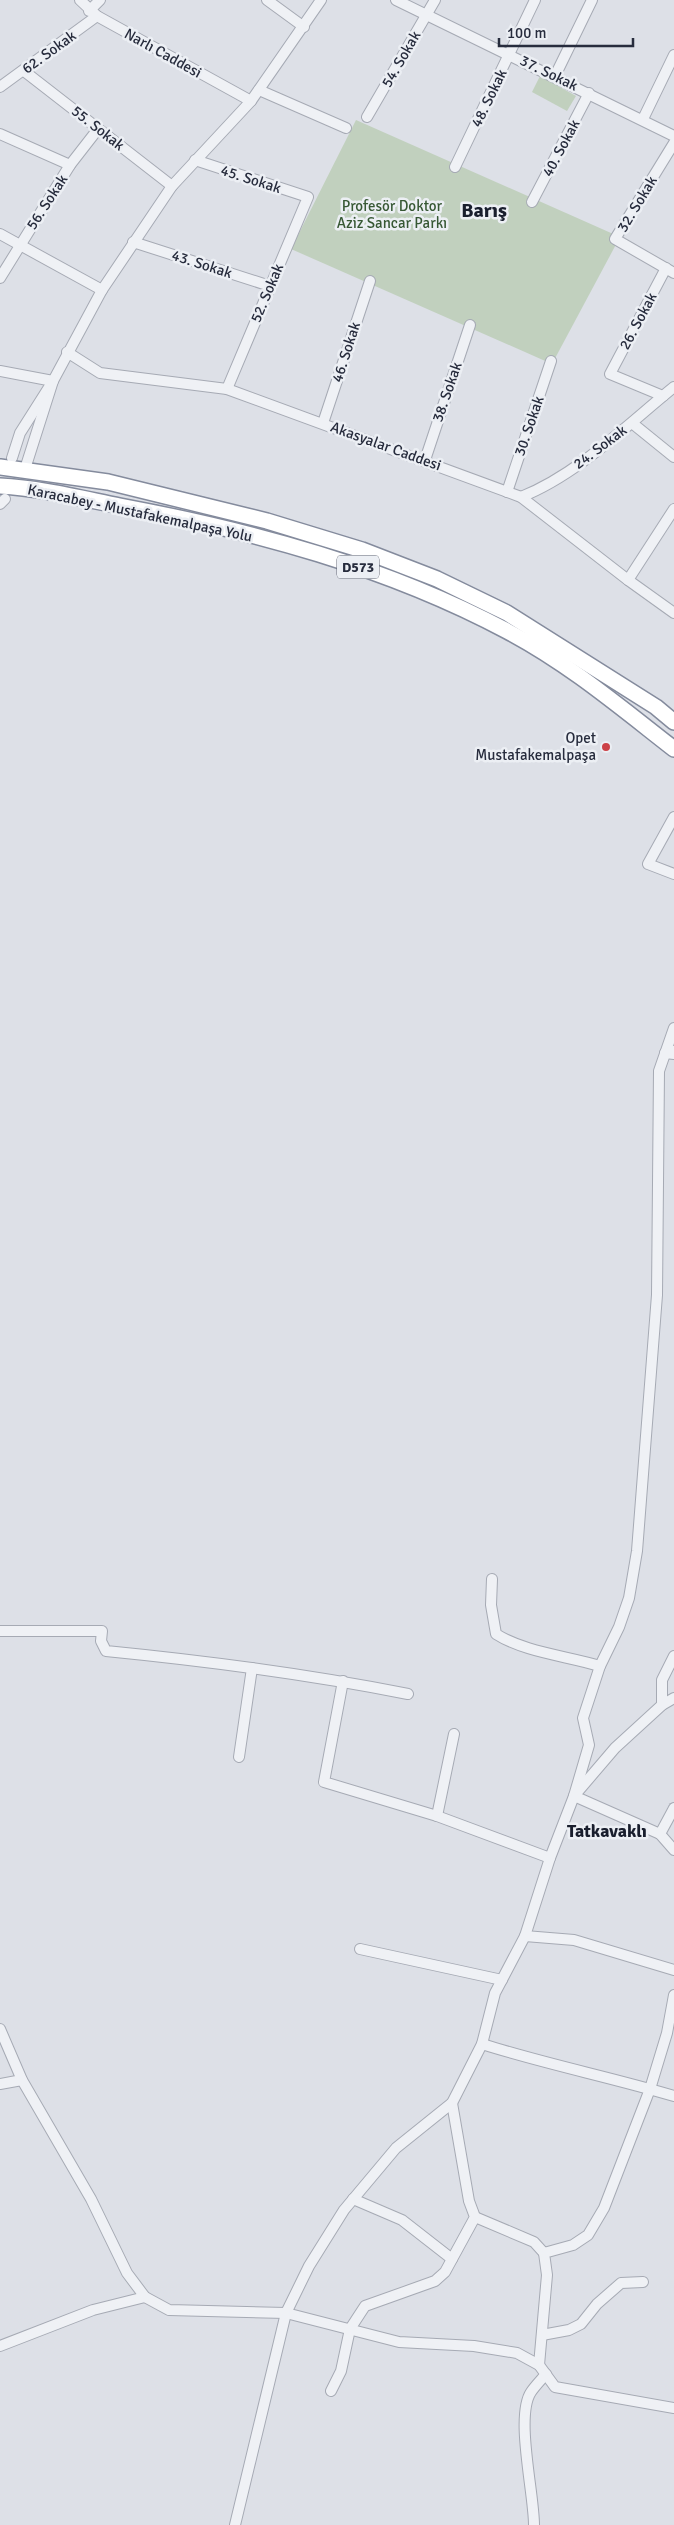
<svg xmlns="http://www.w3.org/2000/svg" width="674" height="2525" font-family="Signika,sans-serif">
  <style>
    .green { fill: #c1d0be }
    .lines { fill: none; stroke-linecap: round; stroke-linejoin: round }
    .minor-casing { stroke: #a6aab4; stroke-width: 12 }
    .highway-casing { stroke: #848b9d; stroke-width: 18 }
    .minor { stroke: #eff1f5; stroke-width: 10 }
    .highway { stroke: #fff; stroke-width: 15 }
    .poi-dot { fill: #cc4147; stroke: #eceff4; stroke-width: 2 }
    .labels { text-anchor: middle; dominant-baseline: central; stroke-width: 5; stroke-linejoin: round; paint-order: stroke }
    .shield { fill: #eceff4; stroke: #626674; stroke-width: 1 }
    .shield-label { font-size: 14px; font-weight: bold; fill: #272c3d }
    .street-label { font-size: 15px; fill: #272c3d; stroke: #eceff4 }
    .park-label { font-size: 15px; fill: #375834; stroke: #eceff4 }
    .poi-label { font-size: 15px; fill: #272c3d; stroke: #eceff4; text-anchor: end }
    .quarter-label { font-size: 18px; font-weight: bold; fill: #191e2d; stroke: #eceff4 }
    .district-label { font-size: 20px; font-weight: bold; fill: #191e2d; stroke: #eceff4 }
  </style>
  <rect width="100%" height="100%" fill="#dde0e7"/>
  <g class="green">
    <path d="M540 76 576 96 567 111 532 92Z"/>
    <path d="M356 120 620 237 552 364 291 249Z"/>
  </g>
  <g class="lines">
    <defs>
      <g id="minor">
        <path d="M80 0 97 16 251 101"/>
        <path d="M267 0 304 27"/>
        <path d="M396 0 674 136"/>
        <path d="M89 11 100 0"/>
        <path d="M24 71 172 186"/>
        <path d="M555 76 592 0"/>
        <path d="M0 87 97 16"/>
        <path d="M259 90 346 128"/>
        <path d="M367 117 435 0"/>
        <path d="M643 119 674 55"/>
        <path d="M0 134 70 165"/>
        <path d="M674 143 615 239 674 273"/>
        <path d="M195 160 308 197 227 389"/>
        <path d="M455 167 535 0"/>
        <path d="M532 202 589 93"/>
        <path d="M0 234 102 290"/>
        <path d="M133 242 270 286"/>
        <path d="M0 278 70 165 98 129"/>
        <path d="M67 352 100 373 227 389 521 497 628 580 674 613"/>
        <path d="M0 371 53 381 20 433 12 458"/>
        <path d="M663 396 610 374 666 268"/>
        <path d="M323 423 370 281"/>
        <path d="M632 423 674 457"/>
        <path d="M425 460 470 325"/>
        <path d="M25 469 53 381 102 290 172 186 251 101 321 0"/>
        <path d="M507 492 551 361"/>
        <path d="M521 497C577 475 627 425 674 387"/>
        <path d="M0 504 5 499"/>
        <path d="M628 580 674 509"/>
        <path d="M674 817 648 864 674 874"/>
        <path d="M674 1028 659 1071 657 1295 637 1551 629 1598 619 1627 600 1666 583 1718 589 1745 574 1796 660 1834 674 1850"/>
        <path d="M674 1051 665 1053 674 1054"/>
        <path d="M492 1579 491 1605 496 1634C524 1652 567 1656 600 1666"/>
        <path d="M0 1631H102L101 1641 106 1651C207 1661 308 1674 408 1694"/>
        <path d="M343 1681 324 1782 437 1816 550 1858"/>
        <path d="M662 1705V1680L674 1656"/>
        <path d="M239 1757 252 1668"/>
        <path d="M437 1816 454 1734"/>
        <path d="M660 1834 674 1808"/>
        <path d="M525 1936 574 1940 674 1970"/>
        <path d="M360 1949 502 1980"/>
        <path d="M0 2029 22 2080 91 2199 127 2273 145 2297 169 2310 286 2313 399 2342 474 2346 517 2353 539 2365 555 2387 674 2408"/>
        <path d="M482 2044C545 2064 610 2077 674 2096"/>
        <path d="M0 2084 22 2080"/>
        <path d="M353 2199 402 2220 452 2259"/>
        <path d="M475 2217 534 2242 544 2253"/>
        <path d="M542 2335 569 2330 581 2324 597 2304 621 2283 643 2282"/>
        <path d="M0 2346 93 2310 145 2297"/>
        <path d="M539 2365 547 2275 544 2253 573 2245 588 2235 604 2208 650 2089 667 2033 674 1995"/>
        <path d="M331 2391 341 2371 350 2329 365 2306 435 2281 445 2272 475 2217 469 2201 452 2103"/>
        <path d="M235 2525 286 2313 309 2266 344 2210 396 2148 452 2103 482 2044 495 1993 525 1936 550 1858 574 1796 615 1748 662 1705 674 1698"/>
        <path d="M534 2525C534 2493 515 2416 531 2392 535 2386 541 2380 546 2374"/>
      </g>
      <g id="highway">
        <path d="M0 467 108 482 267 521 362 550 437 579 507 613 656 707 674 722"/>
        <path d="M0 486C40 488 80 498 120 506 253 531 387 567 507 631 568 663 620 707 674 749"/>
      </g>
    </defs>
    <use href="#minor" class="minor-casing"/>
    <use href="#highway" class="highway-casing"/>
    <use href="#minor" class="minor"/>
    <use href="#highway" class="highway"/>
  </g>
  <circle class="poi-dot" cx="606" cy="747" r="5"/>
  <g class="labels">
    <rect class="shield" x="337" y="555.5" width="42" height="23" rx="4"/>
    <g class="shield-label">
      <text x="358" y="567">D573</text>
    </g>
    <g class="street-label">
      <text transform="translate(49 52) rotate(-36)">62. Sokak</text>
      <text transform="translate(163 53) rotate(29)">Narlı Caddesi</text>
      <text transform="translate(401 59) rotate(-60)">54. Sokak</text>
      <text transform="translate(549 73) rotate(26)">37. Sokak</text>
      <text transform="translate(489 98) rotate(-64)">48. Sokak</text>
      <text transform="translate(98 128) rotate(38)">55. Sokak</text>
      <text transform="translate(561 148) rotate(-62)">40. Sokak</text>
      <text transform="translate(251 179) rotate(18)">45. Sokak</text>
      <text transform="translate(47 202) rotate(-57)">56. Sokak</text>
      <text transform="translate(637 204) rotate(-59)">32. Sokak</text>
      <text transform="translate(202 264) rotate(18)">43. Sokak</text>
      <text transform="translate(267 293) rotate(-67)">52. Sokak</text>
      <text transform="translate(638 321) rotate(-62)">26. Sokak</text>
      <text transform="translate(346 352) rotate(-72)">46. Sokak</text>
      <text transform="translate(447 392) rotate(-71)">38. Sokak</text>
      <text transform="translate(529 426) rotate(-71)">30. Sokak</text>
      <text transform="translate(386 446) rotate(20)">Akasyalar Caddesi</text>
      <text transform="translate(600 447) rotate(-37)">24. Sokak</text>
      <text transform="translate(140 513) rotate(12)">Karacabey - Mustafakemalpaşa Yolu</text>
    </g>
    <g class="park-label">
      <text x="392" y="206">Profesör Doktor<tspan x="392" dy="17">Aziz Sancar Parkı</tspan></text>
    </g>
    <g class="poi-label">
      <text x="596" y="738">Opet<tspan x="596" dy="17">Mustafakemalpaşa</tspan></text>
    </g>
    <g class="quarter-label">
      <text x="607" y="1831">Tatkavaklı</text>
    </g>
    <g class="district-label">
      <text x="484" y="210">Barış</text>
    </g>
  </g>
  <path d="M499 38v8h134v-8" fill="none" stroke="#272c3d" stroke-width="2.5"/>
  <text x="507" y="38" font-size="15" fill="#272c3d" stroke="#eceff4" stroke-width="4" paint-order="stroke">100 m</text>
</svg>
